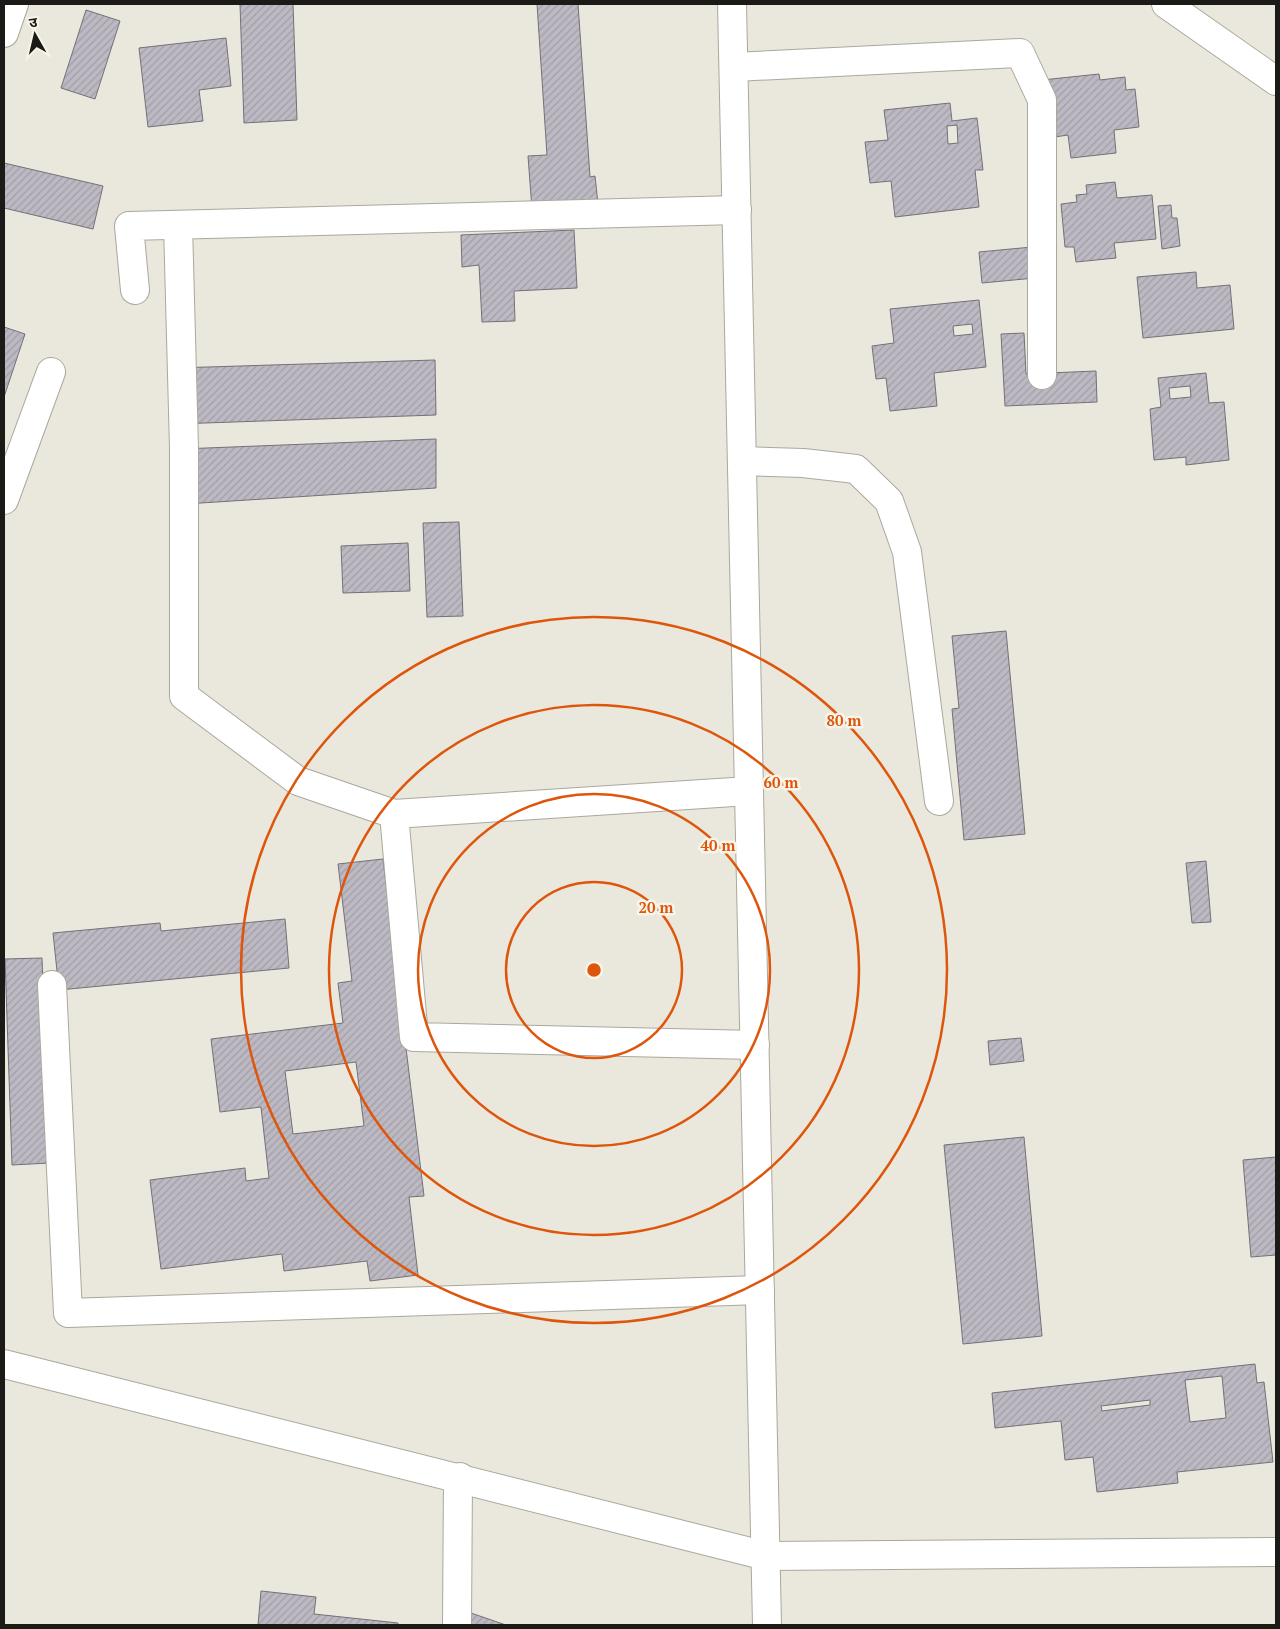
<svg xmlns="http://www.w3.org/2000/svg" width="1280" height="1629" font-family="'PT Serif','Noto Sans Devanagari',serif">
  <style>
    .building { fill: url(#building-hatch); stroke: #737079; fill-rule: evenodd }
    .lines { fill: none; stroke-linecap: round; stroke-linejoin: round }
    .minor-casing { stroke: #aaa89e; stroke-width: 30 }
    .tertiary-casing { stroke: #aaa89e; stroke-width: 30 }
    .minor { stroke: #fff; stroke-width: 28 }
    .tertiary { stroke: #fff; stroke-width: 28 }
    .ring { fill: none; stroke: #de560c; stroke-width: 2.5 }
    .centre { fill: #de560c; stroke: #f7f5ea; stroke-width: 2.5 }
    .ring-label { font-size: 15px; text-anchor: middle; font-weight: bold; fill: #de560c; stroke: #f7f5ea; stroke-width: 5; stroke-linejoin: round; paint-order: stroke }
  </style>
  <defs>
    <pattern id="building-hatch" width="6" height="6" patternUnits="userSpaceOnUse" patternTransform="scale(1.25)"><rect width="6" height="6" fill="#bcb9c3"/><path d="M-1 1l2-2M0 6l6-6M5 7l2-2" fill="none" stroke="#a19ea7"/></pattern>
  </defs>
  <rect width="100%" height="100%" fill="#eae8dc"/>
  <g class="building">
    <path d="M240 4H293L297 120 244 123Z"/>
    <path d="M537 4H578L590 177 595 176 598 204 532 209 528 156 547 155Z"/>
    <path d="M86 10 120 21 95 99 61 88Z"/>
    <path d="M226 38 231 86 199 90 203 121 148 127 139 48Z"/>
    <path d="M1099 74 1100 80 1125 77 1126 90 1135 89 1139 127 1114 130 1116 153 1071 158 1068 135 1048 138 1042 80Z"/>
    <path d="M950 103 952 121 977 118 983 170H975L979 207 895 217 891 181 870 183 865 142 888 140 884 110ZM957 125 958 143 948 144 947 126Z"/>
    <path d="M4 163 103 186 93 229 4 208Z"/>
    <path d="M1115 182 1117 198 1152 195 1156 239 1114 243 1116 258 1076 262 1074 247H1065L1061 204 1077 202 1076 195 1087 194 1086 185Z"/>
    <path d="M1171 205 1172 218H1177L1180 246 1162 249 1158 206Z"/>
    <path d="M574 230 577 288 514 291 515 321 482 322 479 265 462 267 461 235Z"/>
    <path d="M1032 247 1035 278 982 283 979 252Z"/>
    <path d="M1196 272 1197 288 1230 285 1234 329 1143 338 1137 277Z"/>
    <path d="M979 300 986 367 934 373 937 406 890 411 886 378 876 379 872 346 894 343 890 309ZM972 324 973 334 954 336 953 326Z"/>
    <path d="M4 327 25 334 4 397Z"/>
    <path d="M1024 333 1026 374 1096 371 1097 402 1005 406 1001 334Z"/>
    <path d="M435 360 436 415 176 424 175 368Z"/>
    <path d="M1206 373 1209 403 1224 402 1229 460 1186 465V457L1154 460 1150 409 1161 407 1158 378ZM1190 386 1191 397 1170 399 1169 388Z"/>
    <path d="M436 439V488L185 504 181 449Z"/>
    <path d="M459 522 463 616 427 617 423 523Z"/>
    <path d="M408 543 410 591 343 593 341 546Z"/>
    <path d="M1006 631 1025 834 964 840 952 709 959 708 952 636Z"/>
    <path d="M383 859 424 1196 409 1197 418 1275 370 1281 367 1261 284 1271 282 1254 161 1269 150 1180 245 1168 246 1181 269 1178 261 1107 220 1112 211 1039 343 1023 338 983 352 981 338 864ZM356 1062 364 1126 293 1134 285 1071Z"/>
    <path d="M1206 861 1211 922 1192 923 1186 863Z"/>
    <path d="M285 919 289 968 59 990 53 933 160 923 161 931Z"/>
    <path d="M42 958 49 1163 12 1165 5 959Z"/>
    <path d="M1021 1038 1024 1061 990 1065 988 1041Z"/>
    <path d="M1024 1137 1042 1336 963 1344 944 1145Z"/>
    <path d="M1276 1157V1255L1251 1257 1243 1160Z"/>
    <path d="M1255 1364 1257 1383 1264 1382 1273 1462 1177 1472 1178 1483 1097 1492 1093 1457 1065 1460 1061 1421 995 1428 992 1393ZM1222 1376 1226 1418 1190 1422 1185 1380ZM1150 1400V1405L1102 1411 1101 1406Z"/>
    <path d="M261 1591 316 1597 314 1614 398 1623V1625H258Z"/>
    <path d="M465 1611 506 1625H460Z"/>
  </g>
  <g class="lines">
    <defs>
      <g id="minor">
        <path d="M4 33 14 4"/>
        <path d="M734 67 1020 53 1042 100V375"/>
        <path d="M178 225 184 448V696L298 781 394 814"/>
        <path d="M135 290 129 226 737 210"/>
        <path d="M742 461 803 463 856 469 889 501 907 552 939 801"/>
        <path d="M4 500 51 372"/>
        <path d="M749 791 394 814 414 1037 755 1045"/>
        <path d="M52 985 68 1313 760 1290"/>
        <path d="M4 1364 766 1556 1276 1552"/>
        <path d="M457 1625 458 1478 460 1477"/>
      </g>
      <g id="tertiary">
        <path d="M732 4 767 1625"/>
        <path d="M1166 4 1276 81"/>
      </g>
    </defs>
    <use href="#minor" class="minor-casing"/>
    <use href="#tertiary" class="tertiary-casing"/>
    <use href="#minor" class="minor"/>
    <use href="#tertiary" class="tertiary"/>
  </g>
  <g class="ring">
    <circle cx="594" cy="970" r="88"/>
    <circle cx="594" cy="970" r="176"/>
    <circle cx="594" cy="970" r="265"/>
    <circle cx="594" cy="970" r="353"/>
  </g>
  <circle cx="594" cy="970" r="8" class="centre"/>
  <g class="ring-label">
    <text x="844" y="726">80 m</text>
    <text x="781" y="788">60 m</text>
    <text x="718" y="851">40 m</text>
    <text x="656" y="913">20 m</text>
  </g>
  <rect width="1280" height="1629" fill="none" stroke="#1b1a16" stroke-width="10"/>
  <g transform="translate(35 35) rotate(352)" stroke="#f7f5ea" stroke-width="4" paint-order="stroke">
  <path d="M0-4L9 19L0 12L-9 19Z" fill="#1b1a16"/>
  <text y="-8" font-size="14" font-weight="bold" text-anchor="middle" fill="#1b1a16">उ</text>
  </g>
</svg>
